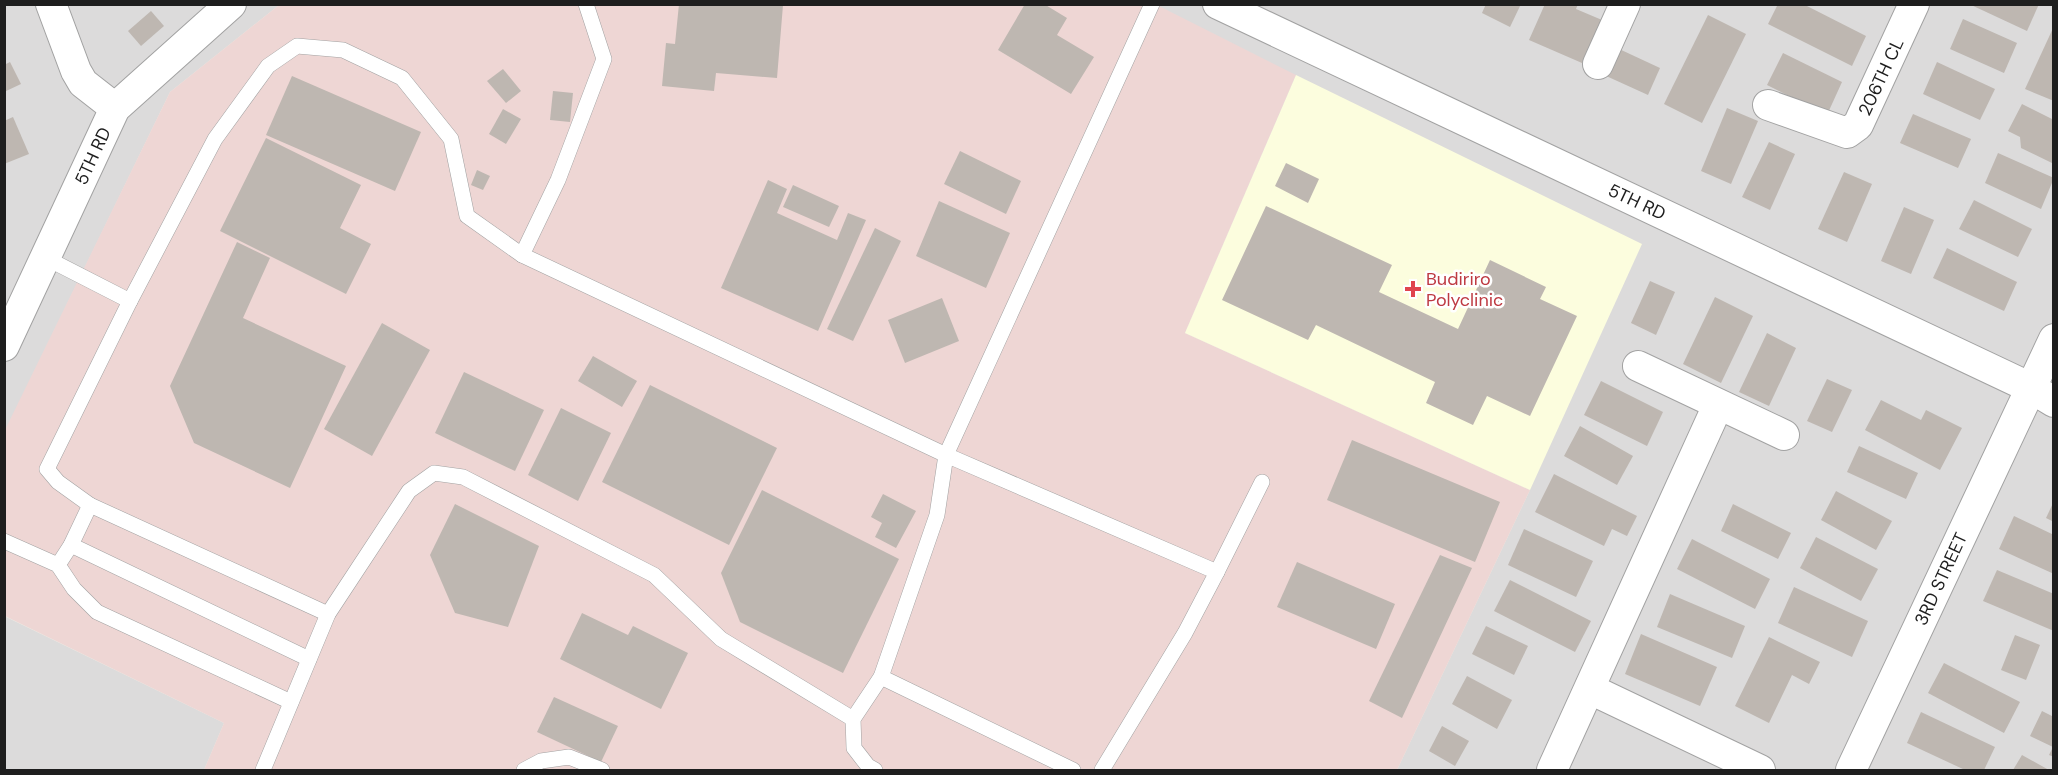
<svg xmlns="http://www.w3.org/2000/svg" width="2058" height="775" font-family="'DM Sans',sans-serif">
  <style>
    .residential { fill: #dcdbdb }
    .commercial { fill: #eed6d4 }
    .education { fill: #fcfdde }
    .building { fill: #beb7b1 }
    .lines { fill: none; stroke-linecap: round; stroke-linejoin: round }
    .lane-casing { stroke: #a2a2a2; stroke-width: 16 }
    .street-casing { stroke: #a2a2a2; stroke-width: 32 }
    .lane { stroke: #fff; stroke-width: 15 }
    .street { stroke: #fff; stroke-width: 30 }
    .health-dot { fill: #e0444e; stroke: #fff; stroke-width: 2 }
    .labels { text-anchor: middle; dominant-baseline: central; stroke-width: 5; stroke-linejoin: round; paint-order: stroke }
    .street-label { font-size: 18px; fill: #1e1e1e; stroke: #fff }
    .health-label { font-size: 18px; fill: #be3a42; stroke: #fff; text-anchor: start }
  </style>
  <rect width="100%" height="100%" fill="#eeebe4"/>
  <g class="residential">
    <path d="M5 5H279L170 92 5 432Z"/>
    <path d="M1155 5H2053V770H1397L1530 490 1185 333 1295 76Z"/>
    <path d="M4 616 224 723 204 770H5Z"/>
  </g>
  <path class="commercial" d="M1155 4 1296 75 1185 333 1530 490 1397 770H204L224 723 5 616 4 432 170 92 279 5Z"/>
  <path class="education" d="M1296 75 1642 244 1530 490 1185 333Z"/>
  <g class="building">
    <path d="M679 4 783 5 777 78 716 73 714 91 662 86 666 43 675 44Z"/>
    <path d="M1025 4H1044L1067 18 1057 35 1094 57 1071 94 998 50Z"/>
    <path d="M1486 4H1521L1510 27 1482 13Z"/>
    <path d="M1545 4H1578L1576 9 1602 20 1582 63 1529 40Z"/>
    <path d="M1778 4H1803L1866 36 1852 66 1768 24Z"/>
    <path d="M1969 4H2039L2027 31Z"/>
    <path d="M151 11 164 26 141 46 128 31Z"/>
    <path d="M1708 15 1746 34 1702 123 1664 104Z"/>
    <path d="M1963 19 2017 43 2004 73 1950 49Z"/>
    <path d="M2054 26V101L2025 89Z"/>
    <path d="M1617 48 1660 68 1648 95 1604 75Z"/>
    <path d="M1783 53 1842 82 1827 115 1767 85Z"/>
    <path d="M10 62 21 84 4 92V65Z"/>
    <path d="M1937 62 1995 89 1980 120 1923 94Z"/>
    <path d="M503 69 521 91 506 103 487 81Z"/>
    <path d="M292 76 421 132 395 191 266 135Z"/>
    <path d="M553 91 573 93 570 122 550 120Z"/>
    <path d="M2022 104 2054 120V164L2021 148 2020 137 2008 131Z"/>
    <path d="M1727 108 1758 121 1731 184 1701 171Z"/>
    <path d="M503 109 521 119 506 144 489 134Z"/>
    <path d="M1913 114 1971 139 1958 168 1900 143Z"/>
    <path d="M13 117 29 154 4 164V121Z"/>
    <path d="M266 138 361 185 340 228 371 244 346 294 220 231Z"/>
    <path d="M1769 142 1795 154 1770 210 1742 197Z"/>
    <path d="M960 151 1021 181 1006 214 944 184Z"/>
    <path d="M1998 153 2054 178 2041 209 1985 183Z"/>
    <path d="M1286 163 1319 179 1308 203 1275 186Z"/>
    <path d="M477 170 490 176 483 190 471 185Z"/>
    <path d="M1844 172 1872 184 1847 242 1818 229Z"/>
    <path d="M768 180 787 189 777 213 837 240 848 213 866 220 818 331 721 288Z"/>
    <path d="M793 185 839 206 829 227 783 207Z"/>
    <path d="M1974 200 2032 229 2018 257 1959 229Z"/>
    <path d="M939 201 1010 233 986 288 916 256Z"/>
    <path d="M1266 206 1392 265 1379 292 1458 329 1490 260 1546 287 1540 299 1577 316 1530 416 1487 396 1473 425 1426 403 1435 382 1316 325 1308 340 1222 300Z"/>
    <path d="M1904 207 1934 220 1911 274 1881 261Z"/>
    <path d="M875 228 901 241 853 341 827 329Z"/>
    <path d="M237 242 270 258 243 318 346 366 290 488 194 443 170 386Z"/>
    <path d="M1947 248 2017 282 2004 311 1933 278Z"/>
    <path d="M1650 281 1675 292 1656 335 1631 323Z"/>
    <path d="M1715 297 1753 316 1721 383 1683 364Z"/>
    <path d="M942 298 959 341 905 363 888 320Z"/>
    <path d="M382 323 430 350 372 456 324 429Z"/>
    <path d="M1767 333 1796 348 1769 406 1739 392Z"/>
    <path d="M593 356 637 381 622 407 578 381Z"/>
    <path d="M464 372 544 410 515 471 435 433Z"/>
    <path d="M1827 379 1852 390 1832 432 1807 421Z"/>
    <path d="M1601 381 1663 412 1647 446 1584 415Z"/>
    <path d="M650 385 777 448 729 545 602 482Z"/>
    <path d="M1881 400 1921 420 1926 410 1962 428 1940 470 1865 430Z"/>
    <path d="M561 408 611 433 578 501 528 475Z"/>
    <path d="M1580 426 1633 456 1617 485 1564 456Z"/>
    <path d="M1352 440 1500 502 1475 562 1327 500Z"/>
    <path d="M1859 446 1918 473 1906 499 1847 472Z"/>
    <path d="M1554 474 1637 516 1627 536 1612 529 1604 546 1535 512Z"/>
    <path d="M762 490 899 559 843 673 740 622 721 573Z"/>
    <path d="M1836 491 1892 521 1876 550 1821 520Z"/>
    <path d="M883 494 916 511 896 548 875 537 882 523 871 517Z"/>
    <path d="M2054 501V522L2046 518Z"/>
    <path d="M455 504 539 546 508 627 455 613 430 555Z"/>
    <path d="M1733 504 1791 533 1778 559 1721 531Z"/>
    <path d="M2014 516 2054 535V574L1999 549Z"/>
    <path d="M1524 529 1593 561 1576 597 1508 565Z"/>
    <path d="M1816 537 1878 569 1861 601 1800 568Z"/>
    <path d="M1692 539 1770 579 1755 609 1677 569Z"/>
    <path d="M1440 555 1472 568 1402 718 1369 701Z"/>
    <path d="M1297 562 1395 604 1376 649 1277 607Z"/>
    <path d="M1997 570 2054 594V631L1983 601Z"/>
    <path d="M1510 580 1591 621 1575 652 1494 611Z"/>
    <path d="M1794 587 1868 621 1852 657 1778 623Z"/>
    <path d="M1670 594 1745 626 1732 658 1657 627Z"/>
    <path d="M582 613 628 635 633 626 688 653 661 709 560 659Z"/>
    <path d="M1486 626 1528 646 1514 675 1472 654Z"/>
    <path d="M1641 634 1717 667 1700 706 1625 674Z"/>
    <path d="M2015 635 2040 645 2026 680 2001 670Z"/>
    <path d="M1769 637 1820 662 1809 684 1792 675 1769 723 1735 706Z"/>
    <path d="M1944 663 2020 702 2004 733 1928 693Z"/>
    <path d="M1467 676 1512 700 1497 729 1452 704Z"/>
    <path d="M554 697 618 726 601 762 537 732Z"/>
    <path d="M2042 711 2054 717V757L2049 755 2053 747 2030 736Z"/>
    <path d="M1921 712 1995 747 1984 770H1965L1907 743Z"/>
    <path d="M1442 726 1469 741 1455 766 1429 751Z"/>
    <path d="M2022 755 2049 770H2013Z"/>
  </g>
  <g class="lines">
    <defs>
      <g id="lane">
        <path d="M522 255 558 180 604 59 586 4"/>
        <path d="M46 258 130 301"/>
        <path d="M4 541 58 565 74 589 97 612 291 702"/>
        <path d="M71 545 309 659"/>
        <path d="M58 565 71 545 90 505"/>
        <path d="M1217 572 1262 482"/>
        <path d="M328 614 90 505 58 482 47 469 130 301 215 139 268 66 297 46 343 50 402 78 451 139 467 216 522 255 946 455 1217 572 1185 633 1102 770"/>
        <path d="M881 677 1073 770"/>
        <path d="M263 770 328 614 409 491 434 473 463 477 654 575 721 639 853 719"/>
        <path d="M524 770 541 761 569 757 602 770"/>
        <path d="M875 770 868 766 854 748 853 719 881 677 937 515 946 455 1152 4"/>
      </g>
      <g id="street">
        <path d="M51 4 76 71 83 83 115 108"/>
        <path d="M1218 4 2031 388 2054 402"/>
        <path d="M1598 64 1625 4"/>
        <path d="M1768 105 1847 133 1858 125 1914 4"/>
        <path d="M4 346 115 108 231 4"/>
        <path d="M1638 366 1784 435"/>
        <path d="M1590 689 1760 770"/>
        <path d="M1552 770 1718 405"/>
        <path d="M1851 770 2054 339"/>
      </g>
    </defs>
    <use href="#lane" class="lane-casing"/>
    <use href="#street" class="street-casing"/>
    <use href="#lane" class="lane"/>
    <use href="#street" class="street"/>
  </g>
  <path class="health-dot" d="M1410 280h6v6h6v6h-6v6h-6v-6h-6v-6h6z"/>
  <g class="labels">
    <g class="street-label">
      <text transform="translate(1881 77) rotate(-65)">206TH CL</text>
      <text transform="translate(93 156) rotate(-65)">5TH RD</text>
      <text transform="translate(1637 202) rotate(25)">5TH RD</text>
      <text transform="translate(1941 579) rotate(-65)">3RD STREET</text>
    </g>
    <g class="health-label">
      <text x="1426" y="279">Budiriro<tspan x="1426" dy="21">Polyclinic</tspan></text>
    </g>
  </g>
  <rect width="2058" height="775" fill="none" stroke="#1e1e1e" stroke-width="12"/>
</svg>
